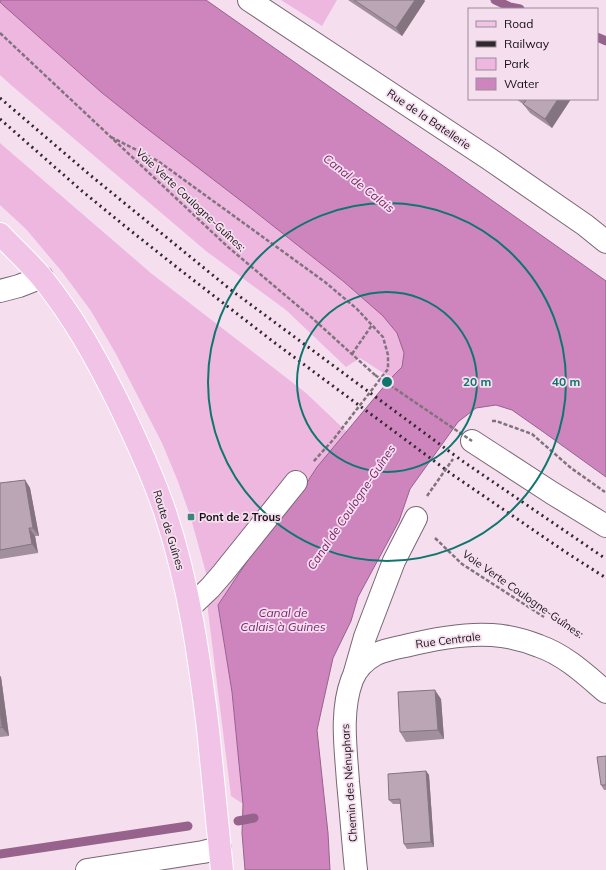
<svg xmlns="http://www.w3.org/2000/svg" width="606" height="870" font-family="Mulish,sans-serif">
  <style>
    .green { fill: #edb7e0 }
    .water { fill: #ce85be; stroke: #97628c }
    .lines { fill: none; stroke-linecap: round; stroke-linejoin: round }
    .stream { stroke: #97628c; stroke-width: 9 }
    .minor-casing { stroke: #796674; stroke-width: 24 }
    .major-casing { stroke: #fff; stroke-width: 24 }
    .path { stroke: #81737e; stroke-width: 2.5; stroke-dasharray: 4 2; stroke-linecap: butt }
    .minor { stroke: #fff; stroke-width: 22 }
    .major { stroke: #f1c4e7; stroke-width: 22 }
    .rail { stroke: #31282f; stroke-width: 3; stroke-dasharray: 2 4; stroke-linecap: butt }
    .path-bridge { stroke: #81737e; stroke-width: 2.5; stroke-dasharray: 4 2; stroke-linecap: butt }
    .wall { fill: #a18f9d }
    .shaded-wall { fill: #83747f }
    .building { fill: #bba6b6; stroke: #83747f }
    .ring { fill: none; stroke: #0f766e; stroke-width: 2 }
    .poi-dot { fill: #3e847c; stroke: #f5dfef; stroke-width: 1.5 }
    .labels { text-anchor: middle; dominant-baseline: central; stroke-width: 3.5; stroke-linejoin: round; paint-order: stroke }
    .street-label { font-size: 11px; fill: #171016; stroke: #f5dfef }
    .poi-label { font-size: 11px; font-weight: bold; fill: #171016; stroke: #f5dfef; text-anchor: start }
    .water-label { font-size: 12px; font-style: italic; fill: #7a246c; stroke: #f5dfef }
    .centre { fill: #0f766e; stroke: #f5dfef; stroke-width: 2 }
    .ring-label { font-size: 12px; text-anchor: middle; font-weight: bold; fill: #0f766e; stroke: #f5dfef; stroke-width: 3.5; stroke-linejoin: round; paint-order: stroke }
  </style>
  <rect width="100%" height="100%" fill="#f5dfef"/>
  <g class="green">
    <path d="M281 0H337L322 26Z"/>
    <path d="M0 2 101 92 141 124 253 210 343 281 383 316 397 333 404 353 402 367 391 378 360 358 346 367 286 310 206 251 11 85 0 75Z"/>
    <path d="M0 143 152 274 306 393 347 432 317 467 297 498 218 605 232 692 243 804 231 796 208 611 206 573 190 515 177 479 162 443 116 354 91 311 63 273 26 229 0 205Z"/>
  </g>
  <path class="water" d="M0 0H206L337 92 442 165 606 281V477L542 431 512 410 496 405 476 408 458 422 410 489 399 521 358 597 351 621 333 658 317 730 328 833 330 870H245L242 833 243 804 232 692 218 605 252 554 297 498 317 467 391 378 402 367 404 353 397 333 383 316 343 281 253 210 141 124 101 92 3 5 0 2Z"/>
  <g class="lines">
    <g class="stream">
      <path d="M495 0 510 7 520 9"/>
      <path d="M597 37 606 41"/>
      <path d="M238 821 254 818"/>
      <path d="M0 854 188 826"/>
    </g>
    <defs>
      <g id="minor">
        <path d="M249 0 488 158 585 225 606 242"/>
        <path d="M0 291 19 286 42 277"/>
        <path d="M472 441 552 493 606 526"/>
        <path d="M190 607 210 588 223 573 296 482"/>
        <path d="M355 672 365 637 394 561 416 518"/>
        <path d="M87 870 203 852 220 848"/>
        <path d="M356 870C353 841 351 812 348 782 346 750 340 712 352 680 356 669 365 660 376 654 385 650 395 648 405 646 433 639 463 633 492 635 508 636 524 640 539 646 565 655 585 674 606 692"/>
      </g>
      <path id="major" d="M0 234C14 249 30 263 43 279 74 318 95 356 117 400 135 437 153 475 166 515 189 585 199 656 208 729 213 776 217 823 222 870"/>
    </defs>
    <use href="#minor" class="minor-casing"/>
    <use href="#major" class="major-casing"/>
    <g class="path">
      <path d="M0 33 228 247 311 317 375 375"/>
      <path d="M111 137 158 161 325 282 357 309 383 337 388 355V369L333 440 313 462"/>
      <path d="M352 354 372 325"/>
      <path d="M492 421H496L532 434 571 468 605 492"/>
      <path d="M427 496 453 459"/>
      <path d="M435 538 462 564 544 617"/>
    </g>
    <use href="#minor" class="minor"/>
    <use href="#major" class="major"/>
    <g class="rail">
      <path d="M0 98 90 175 231 290 461 460 606 559"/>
      <path d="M0 119 82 191 126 227 179 269 275 343 453 475 564 551 606 578"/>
    </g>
    <path class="path-bridge" d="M375 375 472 441"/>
  </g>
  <g class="wall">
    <path d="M348 0H424L425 1 402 36Z"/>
    <path d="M516 99H571L552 128 530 113 523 104Z"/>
    <path d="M25 480 30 488 39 536H35L38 553 0 559V483Z"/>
    <path d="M0 676 1 677 9 736 0 737Z"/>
    <path d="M441 699 444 739 406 742 400 732Z"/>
    <path d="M606 756V790H604L601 785Z"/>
    <path d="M426 771 429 775 434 847 407 849 404 844 400 804H393L389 800Z"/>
  </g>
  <g class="shaded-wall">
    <path d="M415 0H424L425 1 402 36 396 28Z"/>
    <path d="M558 99H571L552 128 545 119Z"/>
    <path d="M25 480 30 488 39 536 33 528Z"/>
    <path d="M29 528 35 536 38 553 32 544Z"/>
    <path d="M0 676 1 677 9 736 2 727 0 709Z"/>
    <path d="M435 690 441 699 444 739 438 730Z"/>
    <path d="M426 771 429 775 434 847 431 842Z"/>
  </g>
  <g class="building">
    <path d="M354 0H415L396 28Z"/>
    <path d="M522 99H558L545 119 523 104 526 101Z"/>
    <path d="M25 480 33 528H29L32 544 0 550V483Z"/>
    <path d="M435 690 438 730 400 732 398 692Z"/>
    <path d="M0 709 2 727 0 728Z"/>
    <path d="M606 756V785H601L597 757Z"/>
    <path d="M426 771 431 842 404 844 400 799 389 800 388 774Z"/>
  </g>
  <g class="ring">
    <circle cx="387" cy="382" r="90"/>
    <circle cx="387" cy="382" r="179"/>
  </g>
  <rect class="poi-dot" x="187" y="513" width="8" height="8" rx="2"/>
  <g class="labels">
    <g class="street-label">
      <text transform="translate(429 119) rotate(34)">Rue de la Batellerie</text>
      <text transform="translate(191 200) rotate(43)">Voie Verte Coulogne-Guînes:</text>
      <text transform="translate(169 530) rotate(73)">Route de Guînes</text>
      <text transform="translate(523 594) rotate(35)">Voie Verte Coulogne-Guînes:</text>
      <text transform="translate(448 640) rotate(-7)">Rue Centrale</text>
      <text transform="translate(349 783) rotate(-94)">Chemin des Nénuphars</text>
    </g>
    <g class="poi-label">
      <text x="199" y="517">Pont de 2 Trous</text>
    </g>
    <g class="water-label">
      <text transform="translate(359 183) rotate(38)">Canal de Calais</text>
      <text transform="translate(351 507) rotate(-56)">Canal de Coulogne-Guînes</text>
      <text x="283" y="612">Canal de<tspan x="283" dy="14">Calais à Guines</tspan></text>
    </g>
  </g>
  <circle cx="387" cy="382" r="6" class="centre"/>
  <g class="ring-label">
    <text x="477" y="386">20 m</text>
    <text x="566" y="386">40 m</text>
  </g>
  <rect x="468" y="8" width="130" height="92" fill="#f5dfef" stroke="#9c8c98"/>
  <rect x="476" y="21" width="20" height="6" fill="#f1c4e7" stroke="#9c8c98"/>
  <text x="504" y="28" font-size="12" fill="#171016">Road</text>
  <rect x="476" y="41" width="20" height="6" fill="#31282f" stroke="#9c8c98"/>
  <text x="504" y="48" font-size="12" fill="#171016">Railway</text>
  <rect x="476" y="58" width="20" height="12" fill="#edb7e0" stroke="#9c8c98"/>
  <text x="504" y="68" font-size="12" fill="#171016">Park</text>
  <rect x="476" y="78" width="20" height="12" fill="#ce85be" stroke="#9c8c98"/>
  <text x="504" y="88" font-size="12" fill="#171016">Water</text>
</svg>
